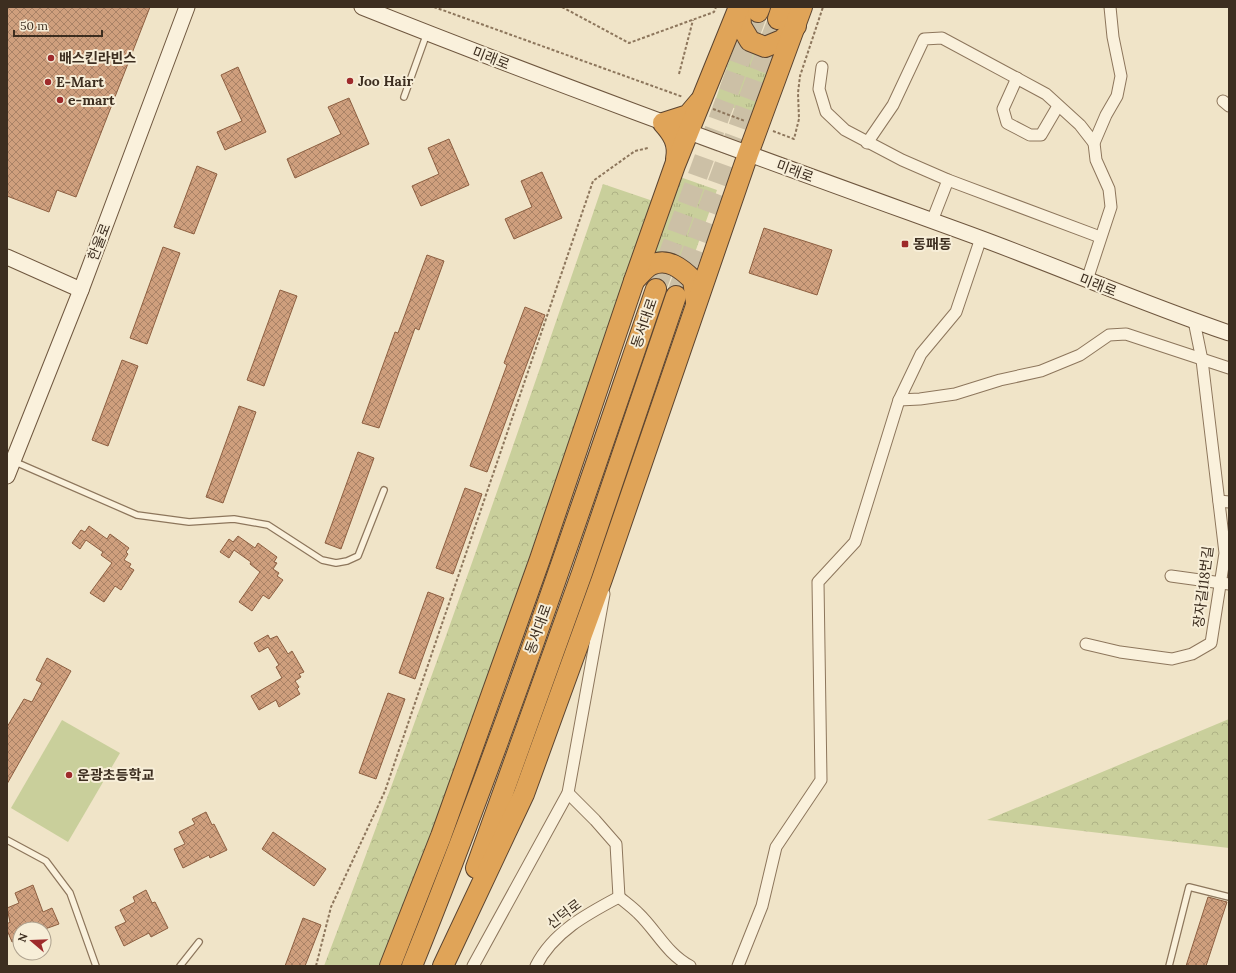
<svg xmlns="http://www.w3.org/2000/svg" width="1236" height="973" font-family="Lora,'Noto Sans KR',serif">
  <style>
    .grass { fill: url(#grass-tufts) }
    .forest { fill: url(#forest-crowns) }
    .garden { fill: #c9cf9b }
    .building { fill: url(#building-cross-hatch); stroke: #8d5f41 }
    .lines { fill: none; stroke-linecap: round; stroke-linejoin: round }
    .highway-tunnel { stroke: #ccc0a6; stroke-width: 20; stroke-dasharray: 20 10; stroke-linecap: butt }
    .lane-casing { stroke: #8d765c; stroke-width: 8 }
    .street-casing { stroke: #8d765c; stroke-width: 13 }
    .secondary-casing { stroke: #6f573f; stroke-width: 17 }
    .highway-casing { stroke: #5b4430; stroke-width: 22 }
    .path { stroke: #8d765c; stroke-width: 2; stroke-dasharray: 3 2; stroke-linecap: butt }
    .lane { stroke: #faf1dc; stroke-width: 5.5 }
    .street { stroke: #faf1dc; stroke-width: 11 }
    .secondary { stroke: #faf1dc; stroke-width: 15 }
    .highway { stroke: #e0a458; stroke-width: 20 }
    .poi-dot { fill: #9e2a2b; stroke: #f7eed8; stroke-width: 1.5 }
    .labels { text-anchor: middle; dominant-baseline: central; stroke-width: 4; stroke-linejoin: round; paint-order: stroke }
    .poi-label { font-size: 14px; font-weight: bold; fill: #3d2e20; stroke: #f7eed8; text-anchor: start }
    .street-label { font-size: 14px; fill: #3d2e20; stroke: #f7eed8 }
  </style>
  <defs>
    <pattern id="grass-tufts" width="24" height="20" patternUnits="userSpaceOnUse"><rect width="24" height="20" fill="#c9cf9b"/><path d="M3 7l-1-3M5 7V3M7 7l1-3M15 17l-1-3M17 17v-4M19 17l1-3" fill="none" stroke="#aeb285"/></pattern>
    <pattern id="forest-crowns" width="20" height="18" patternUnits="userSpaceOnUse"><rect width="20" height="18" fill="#c9cf9b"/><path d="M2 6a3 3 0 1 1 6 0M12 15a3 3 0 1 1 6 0" fill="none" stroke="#aeb285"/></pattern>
    <pattern id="building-cross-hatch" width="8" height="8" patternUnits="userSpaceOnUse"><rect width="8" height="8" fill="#cf9f7d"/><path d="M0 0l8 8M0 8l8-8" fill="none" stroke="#a98266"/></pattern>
  </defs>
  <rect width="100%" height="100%" fill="#f0e4c8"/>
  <g class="grass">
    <path d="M736 42 746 49 782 50 758 117 715 101Z"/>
    <path d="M680 177 717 190 691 264 664 254 649 257Z"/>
  </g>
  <g class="forest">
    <path d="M603 184 653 201 434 831 380 966H324C423 707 514 446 603 184Z"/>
    <path d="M1229 719V848L987 820Z"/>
  </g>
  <path class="garden" d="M62 720 120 753 68 842 11 808Z"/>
  <g class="building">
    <path d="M7 7H150L76 197 57 190 49 212 7 196Z"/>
    <path d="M238 67 266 132 225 150 217 132 242 121 221 75Z"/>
    <path d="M349 98 369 144 295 178 287 159 341 134 328 107Z"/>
    <path d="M449 139 469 185 421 206 412 186 439 174 428 148Z"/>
    <path d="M197 166 217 174 194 234 174 227Z"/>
    <path d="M542 172 562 218 514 239 505 219 532 207 521 181Z"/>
    <path d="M764 228 832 250 817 295 749 273Z"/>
    <path d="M163 247 180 253 147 344 130 338Z"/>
    <path d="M427 255 444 261 419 330 415 328 379 428 362 423 395 332 398 333Z"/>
    <path d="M280 290 297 296 264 386 247 380Z"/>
    <path d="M525 307 545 315 487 472 470 466 507 365 504 363Z"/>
    <path d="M122 360 138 366 108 446 92 440Z"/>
    <path d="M239 406 256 412 223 503 206 497Z"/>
    <path d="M358 452 374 458 341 549 325 543Z"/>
    <path d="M465 488 482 494 453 574 436 568Z"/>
    <path d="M89 526 107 539 110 534 129 548 126 552 128 554 124 560 131 564 129 567 134 570 121 590 115 586 104 602 90 593 112 563 101 555 103 552 86 540 80 549 72 543 81 530 85 532Z"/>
    <path d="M238 536 255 548 258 543 277 557 274 562 277 563 273 569 279 573 277 576 283 580 269 599 263 595 252 611 239 602 260 572 250 564 251 562 234 550 229 558 220 552 229 539 233 542Z"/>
    <path d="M428 592 444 598 415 679 399 673Z"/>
    <path d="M268 635 270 639 277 636 288 654 292 651 304 672 299 674 301 677 295 681 299 687 297 689 300 694 279 707 276 700 259 710 251 696 282 678 276 667 279 665 268 647 259 652 254 643Z"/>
    <path d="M47 658 71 671 7 784V727L24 699 32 702 42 683 36 680Z"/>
    <path d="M388 693 405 699 376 779 359 773Z"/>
    <path d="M206 812 212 825 214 824 227 850 210 858 209 855 183 868 174 849 185 844 179 832 195 824 192 819Z"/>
    <path d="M273 832 326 869 314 886 262 849Z"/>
    <path d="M33 885 43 912 52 908 59 924 45 929H20V939L12 942 7 930V924L10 922 7 908 19 903 15 893Z"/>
    <path d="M146 890 152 903 155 902 168 928 151 937 149 933 124 946 115 927 126 922 120 910 135 902 133 897Z"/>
    <path d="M1208 897 1227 902 1206 966H1186Z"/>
    <path d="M303 918 321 925 305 966H285Z"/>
  </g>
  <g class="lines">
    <g class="highway-tunnel">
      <path d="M656 289 758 12"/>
      <path d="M676 296 778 19"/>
    </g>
    <defs>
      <g id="lane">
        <path d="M404 97 427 33"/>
        <path d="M13 461 137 515 189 522 234 519 268 525 322 560 336 563 347 561 358 556 384 490"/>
        <path d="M7 840 46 861 70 893 96 966"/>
        <path d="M180 966 199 942"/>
        <path d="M1169 966 1189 887 1229 897"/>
      </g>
      <g id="street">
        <path d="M822 67 819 89 826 112 845 130 902 160 948 180 1100 237"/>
        <path d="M1017 78 1003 109 1007 123 1030 135H1041L1058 106"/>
        <path d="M1223 101 1229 106"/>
        <path d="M867 143 893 105 924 39 942 38 1046 94 1080 125 1094 143"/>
        <path d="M932 221 948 180"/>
        <path d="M1087 280 1111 207 1109 189 1096 160 1094 143 1106 115 1117 96 1121 76 1113 37 1110 7"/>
        <path d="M899 400 920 399 955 394 1000 380 1041 371 1080 355 1109 335 1126 334 1229 368"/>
        <path d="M1219 501 1229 502"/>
        <path d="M1171 576 1229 584"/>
        <path d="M1086 644 1120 652 1172 659 1192 654 1211 643 1225 553 1202 360 1194 321"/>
        <path d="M568 793 595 820 616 844 619 897"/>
        <path d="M619 897C625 902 632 907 638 913 656 930 667 954 690 966"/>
        <path d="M473 966 568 793 604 594"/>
        <path d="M536 966C553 932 587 914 619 897"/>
        <path d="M738 966 762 906 776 847 821 780 818 582 855 542 899 400 921 354 956 312 981 238"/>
      </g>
      <g id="secondary">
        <path d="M362 7C565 88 771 162 977 237 1061 268 1144 304 1229 333"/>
        <path d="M7 257 81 290"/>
        <path d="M7 476 81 290 187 7"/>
      </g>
      <g id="highway">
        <path d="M740 7 741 26 750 41 765 47 782 40 796 26"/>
        <path d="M758 12 760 7"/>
        <path d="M778 19 782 7"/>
        <path d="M676 159C679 144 673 134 663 123L688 115 699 102"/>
        <path d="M634 281C639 276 645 268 651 265 668 257 682 269 693 280L696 302"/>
        <path d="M476 868 582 573 676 296"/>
        <path d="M390 966 441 836 540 559 634 281 675 165 739 7"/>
        <path d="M412 966C502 743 578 516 656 289"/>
        <path d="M443 966 524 794 602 579 748 154 802 7"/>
      </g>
    </defs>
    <use href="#lane" class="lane-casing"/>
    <use href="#street" class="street-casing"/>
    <use href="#secondary" class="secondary-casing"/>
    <use href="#highway" class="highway-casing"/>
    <g class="path">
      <path d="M434 7 683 97"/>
      <path d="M562 7 629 43 714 12 716 7"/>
      <path d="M651 7V8"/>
      <path d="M679 74 693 20"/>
      <path d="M713 109 745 121"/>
      <path d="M773 131 794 139 799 119 798 93 800 76 823 7"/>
      <path d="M316 966 331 907 385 791 593 181 635 151 648 148"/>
    </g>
    <use href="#lane" class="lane"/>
    <use href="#street" class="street"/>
    <use href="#secondary" class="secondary"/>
    <use href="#highway" class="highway"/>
  </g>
  <g class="poi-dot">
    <circle cx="51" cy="58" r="4"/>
    <circle cx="350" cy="81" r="4"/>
    <circle cx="48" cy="82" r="4"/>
    <circle cx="60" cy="100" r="4"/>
    <rect x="901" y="240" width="8" height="8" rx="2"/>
    <circle cx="69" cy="775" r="4"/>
  </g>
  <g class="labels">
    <g class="poi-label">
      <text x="59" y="58">배스킨라빈스</text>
      <text x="358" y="81">Joo Hair</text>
      <text x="56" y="82">E-Mart</text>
      <text x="68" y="100">e-mart</text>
      <text x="913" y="244">동패동</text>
      <text x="77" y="775">운광초등학교</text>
    </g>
    <g class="street-label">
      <text transform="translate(491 58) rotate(21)">미래로</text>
      <text transform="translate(795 171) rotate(20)">미래로</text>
      <text transform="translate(99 242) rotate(-69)">한울로</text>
      <text transform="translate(1098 285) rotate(21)">미래로</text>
      <text transform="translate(644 323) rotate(-71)">동서대로</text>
      <text transform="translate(1203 587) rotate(-83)">장자길118번길</text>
      <text transform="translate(538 629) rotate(-70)">동서대로</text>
      <text transform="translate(564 914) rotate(-37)">신덕로</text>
    </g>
  </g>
  <rect width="1236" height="973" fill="none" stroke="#3d2e20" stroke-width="16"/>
  <g transform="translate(32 941) rotate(289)"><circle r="19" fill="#f7eed8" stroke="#ada18e"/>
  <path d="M0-3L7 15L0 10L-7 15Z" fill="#9e2a2b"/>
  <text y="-6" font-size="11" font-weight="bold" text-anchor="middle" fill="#3d2e20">N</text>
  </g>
  <path d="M14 30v6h88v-6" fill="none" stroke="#3d2e20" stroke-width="2"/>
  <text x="20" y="30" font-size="12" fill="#3d2e20" stroke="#f7eed8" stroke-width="3" paint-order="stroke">50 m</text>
</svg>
